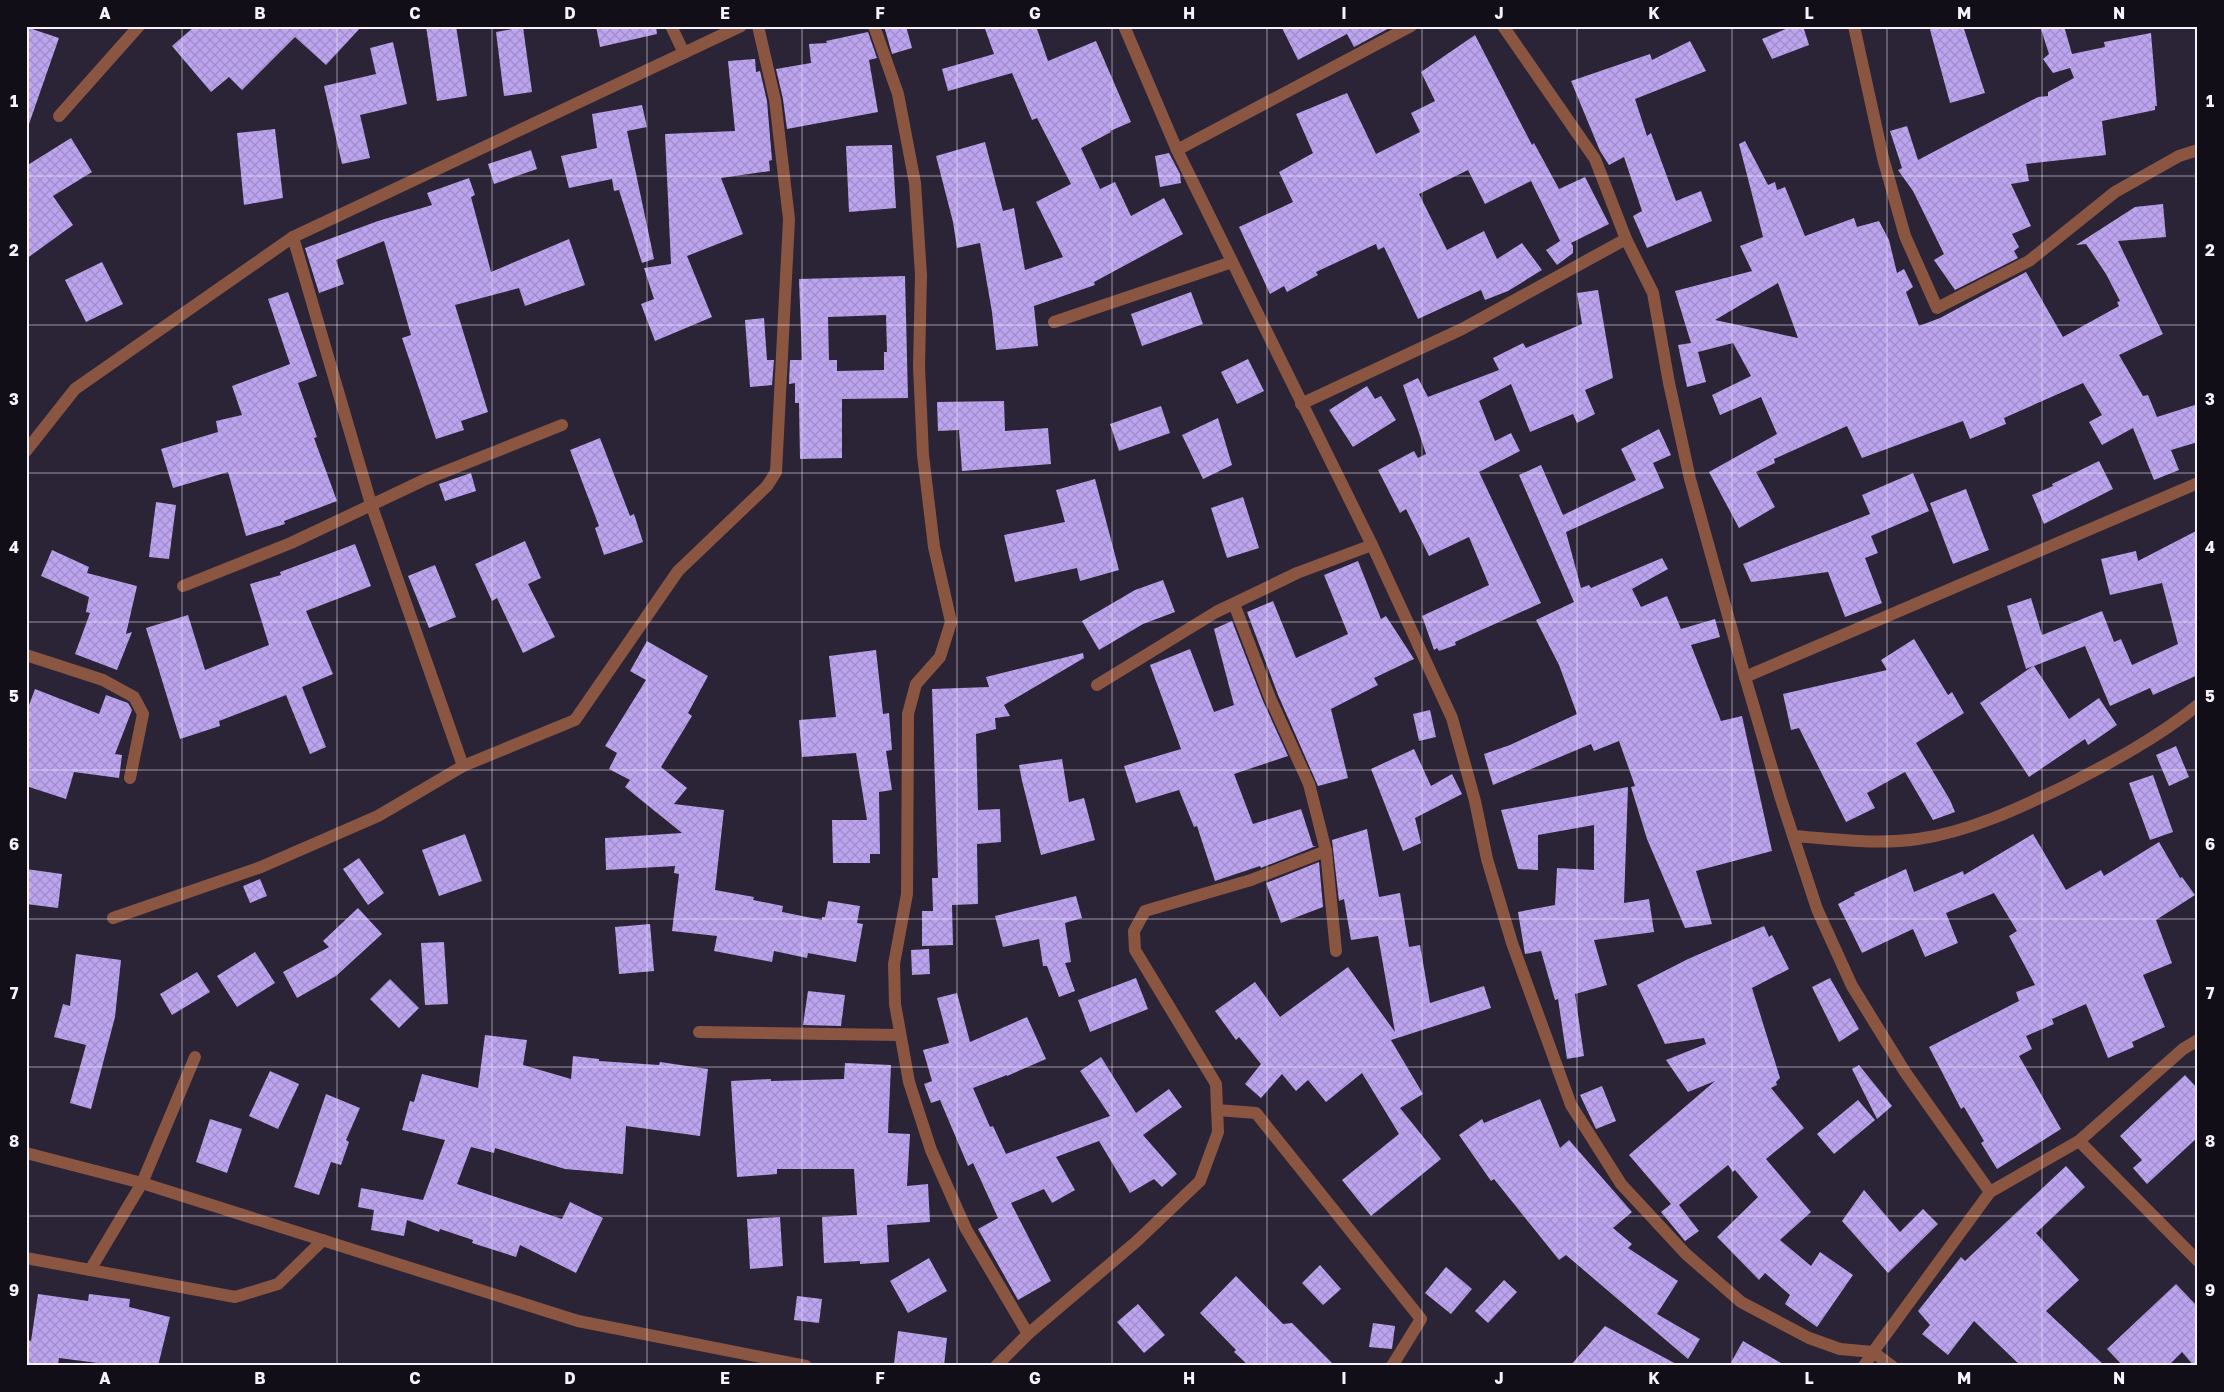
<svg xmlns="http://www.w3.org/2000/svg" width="2224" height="1392" font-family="'Golos Text',sans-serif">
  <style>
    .building { fill: url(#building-cross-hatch); fill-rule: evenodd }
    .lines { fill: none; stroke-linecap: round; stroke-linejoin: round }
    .minor { stroke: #8a5641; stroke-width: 12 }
    .grid { fill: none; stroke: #f7f2fd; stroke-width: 1; stroke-opacity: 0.55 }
    .neatline { fill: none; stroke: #f7f2fd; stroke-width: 2 }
    .grid-label { font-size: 16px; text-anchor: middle; font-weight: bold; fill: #f7f2fd }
  </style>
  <defs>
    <pattern id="building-cross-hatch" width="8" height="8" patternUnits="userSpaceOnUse" patternTransform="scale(1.25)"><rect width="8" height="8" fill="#bca4f0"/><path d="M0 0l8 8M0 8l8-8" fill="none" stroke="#a08dc7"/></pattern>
  </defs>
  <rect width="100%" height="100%" fill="#2b2336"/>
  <g class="building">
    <path d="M195 26H362L326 65 295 37 242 90 229 77 211 92 172 46Z"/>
    <path d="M426 26H456L467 96 437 101Z"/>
    <path d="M596 26H656L657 34 600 47Z"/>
    <path d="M884 26H906L912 48 892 54Z"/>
    <path d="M984 26H1036L1048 61 1096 41 1131 122 1110 131 1111 132 1081 148 1100 189 1115 182 1131 216 1164 198 1183 234 1094 282 1095 285 1034 306 1038 346 996 350 992 312 980 243 957 248 953 222 936 156 985 142 1003 211 1014 208 1025 270 1063 257 1036 202 1071 184 1037 118 1032 120 1012 73 948 91 942 69 994 54Z"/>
    <path d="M1281 26H1393L1354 47 1347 34 1298 60Z"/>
    <path d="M1793 26H1803L1809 45 1772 59 1762 39Z"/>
    <path d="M1929 26H1963L1985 93 1950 103Z"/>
    <path d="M2040 26H2064L2072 54 2105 47 2104 42 2151 33 2157 106H2155V110L2102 121 2106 155 2026 164 2029 181 2011 184 2031 226 2012 234 2019 247 2014 251 2018 258 1955 290 1934 260 1944 254 1913 191 1898 170 1902 168 1890 131 1907 126 1918 160 2038 97 2048 96V92L2074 78 2070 68 2053 73 2043 59 2049 54Z"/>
    <path d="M26 27 59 38 29 124 26 123Z"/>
    <path d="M523 27 532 92 504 96 496 32Z"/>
    <path d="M868 32 877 58 869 60 878 112 787 129 783 99 776 69 811 63 809 44 827 43 826 41Z"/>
    <path d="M1475 35 1532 145 1534 143 1559 189 1585 177 1609 224 1571 243 1573 246V253L1557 265 1546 250 1560 241 1531 181 1485 204 1468 170 1419 194 1447 250 1484 231 1497 259 1522 243 1542 270 1508 291 1485 300 1481 290 1418 319 1384 247 1378 250 1376 244 1316 272 1318 275 1287 292 1284 286 1270 294 1239 227 1293 202 1279 172 1313 153 1296 114 1347 93 1376 154 1420 132 1411 113 1435 101 1421 72Z"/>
    <path d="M1690 41 1706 71 1635 99 1647 136 1651 133 1676 201 1701 191 1712 221 1647 248 1633 216 1642 211 1624 157 1609 165 1600 151 1571 81 1650 54 1652 60Z"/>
    <path d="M393 42 407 104 360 115 370 158 342 164 324 86 376 74 370 48Z"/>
    <path d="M755 59 756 72 760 71 767 101 772 160 769 161 770 171 721 178 743 234 687 256 712 317 655 341 641 304 654 299 644 268 671 264 665 134 735 131 728 61Z"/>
    <path d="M642 105 647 127 627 131 654 259 642 263 619 190 614 191 612 179 569 188 561 156 597 148 592 114Z"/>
    <path d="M275 129 283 198 244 205 237 133Z"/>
    <path d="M71 138 92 172 53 196 73 225 26 259V166Z"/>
    <path d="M1745 141 1768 185 1775 182 1777 190 1785 187 1805 236 1854 218 1857 227 1879 221 1889 240 1897 273 1904 269 1913 287 1906 292 1919 326 1940 318 2026 272 2063 337 2119 306 2117 302 2120 301 2106 274 2086 244 2076 245 2135 207 2163 204 2166 237 2118 241 2163 334 2119 355 2143 396 2148 395 2157 417 2198 404V442L2171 450 2179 470 2154 480 2133 428 2102 445 2089 422 2102 415 2083 383 2004 418 2006 424 1970 439 1963 421 1862 458 1847 426 1774 459 1775 463 1756 472 1775 507 1739 528 1709 472 1777 434 1761 397 1720 415 1712 395 1751 376 1733 343 1698 352 1706 382 1687 387 1678 345 1691 343 1675 291 1752 271 1740 246 1763 237 1739 144ZM1778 283 1798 338 1715 320Z"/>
    <path d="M892 145 896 208 849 212 846 146Z"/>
    <path d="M531 150 537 169 494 184 488 164Z"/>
    <path d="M1169 153 1180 174 1181 183 1160 187 1155 156Z"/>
    <path d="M469 178 475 195 471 197 491 272 569 239 585 285 525 306 519 288 455 305 488 412 461 421 464 430 436 439 402 338 411 335 384 241 336 260 344 284 319 293 305 248 378 221 432 205 427 193Z"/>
    <path d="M102 262 123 304 86 322 65 280Z"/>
    <path d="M905 276 908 398 842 399V458L800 459 799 403H795V383L789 384 790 360H802L799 279ZM886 315 887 352H884V370L837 371V360H829L828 317Z"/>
    <path d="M1598 290 1613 378 1585 390 1595 414 1577 423 1573 414 1530 432 1511 384 1479 401 1495 441 1511 433 1520 451 1479 472 1541 603 1455 642 1456 645 1439 651 1437 648 1434 650 1422 616 1489 585 1469 537 1429 556 1406 509 1400 513 1378 470 1414 451 1418 458 1426 454 1403 385 1418 378 1428 397 1499 370 1493 358 1523 343 1526 348 1582 324 1577 293Z"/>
    <path d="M288 292 317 376 298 383 317 437 314 438 337 501 284 521 285 524 246 536 228 472 173 488 161 449 218 432 216 421 242 415 232 386 290 364 268 299Z"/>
    <path d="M1191 292 1203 324 1142 346 1131 314Z"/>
    <path d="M764 318 767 360H774L772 385 750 387 745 320Z"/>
    <path d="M1248 359 1264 391 1237 404 1221 372Z"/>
    <path d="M1367 386 1375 399 1381 396 1396 420 1353 447 1329 410Z"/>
    <path d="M1004 401 1005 431 1048 428 1051 464 962 471 959 430 938 431 937 402Z"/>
    <path d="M1161 406 1170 433 1119 451 1110 424Z"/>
    <path d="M1218 418 1232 465 1203 479 1182 435Z"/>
    <path d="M1659 429 1671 455 1653 463 1664 488 1566 532 1581 588 1589 585 1591 588 1662 558 1668 569 1632 589 1641 607 1667 596 1681 629 1715 619 1720 637 1691 645 1721 721 1742 716 1772 851 1696 871 1712 924 1685 928 1647 839 1631 787 1635 786 1619 741 1594 751 1591 744 1493 785 1484 754 1510 745 1577 714 1559 665 1536 620 1574 602 1519 475 1541 465 1563 515 1636 480 1621 449Z"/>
    <path d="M600 438 630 516 634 514 643 542 604 555 595 528 599 526 570 450Z"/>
    <path d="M2099 461 2113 489 2044 524 2032 495 2053 486 2052 484Z"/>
    <path d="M471 473 476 491 445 501 439 484Z"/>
    <path d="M1913 473 1929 511 1871 536 1878 553 1865 558 1882 603 1845 617 1828 572 1751 582 1743 564 1870 514 1862 495Z"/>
    <path d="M1095 479 1119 570 1080 581 1077 568 1015 582 1004 535 1065 522 1056 490Z"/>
    <path d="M1966 489 1989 550 1953 564 1930 503Z"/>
    <path d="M1243 497 1259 548 1227 558 1211 508Z"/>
    <path d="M156 502 176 505 169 559 149 557Z"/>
    <path d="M2198 530V675L2153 695 2150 688 2110 706 2085 646 2034 666 2069 719 2099 698 2117 725 2088 745 2085 739 2029 777 1980 703 2033 666 2026 669 2007 606 2031 598 2042 635 2102 611 2114 642 2121 639 2132 665 2178 644 2162 583 2110 595 2101 559 2136 551 2138 561Z"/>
    <path d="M525 541 541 578 528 584 555 637 523 653 497 598 492 601 475 564Z"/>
    <path d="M355 544 371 586 306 611 333 674 302 687 326 747 310 754 286 695 219 721 220 726 180 739 146 628 188 615 205 670 269 645 250 584 281 575 280 572Z"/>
    <path d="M52 550 89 567 87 573 137 586 126 634 132 632 117 670 75 654 90 613 86 612 89 597 41 576Z"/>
    <path d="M1358 561 1381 619 1386 616 1414 659 1374 678 1378 685 1331 709 1348 778 1318 786 1278 695 1247 612 1273 601 1296 658 1348 634 1324 575Z"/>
    <path d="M435 565 456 617 429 628 408 576Z"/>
    <path d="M1163 580 1175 612 1143 624 1099 650 1082 621 1135 590Z"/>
    <path d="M1232 621 1263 701 1288 756 1234 774 1253 824 1301 809 1313 846H1316L1261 868 1260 866 1215 881 1197 826 1194 827 1179 790 1136 803 1124 766 1181 749 1150 665 1190 649 1214 712 1234 705 1214 629Z"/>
    <path d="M1914 639 1948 695 1952 692 1964 713 1916 743 1950 800 1955 812 1933 820 1905 772 1867 793 1875 808 1846 822 1799 728 1791 730 1783 694 1887 670 1881 660Z"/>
    <path d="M647 641 708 676 688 713 692 716 661 767 687 788 674 804 724 810 715 890 754 897 753 900 783 906 782 912 822 920V917H825L828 901 860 906 857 923 863 924 856 962 808 953 807 958 774 951 772 962 714 951 717 936 672 931 679 874 674 873 675 866 606 870 605 838 682 833 625 787 630 780 609 769 617 753 605 746 646 680 630 671Z"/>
    <path d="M876 650 883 714 889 713 892 750 886 751 892 790 879 792 880 854H870V863H833L832 820H867L856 753 802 757 799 720 836 717 829 656Z"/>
    <path d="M1083 653 1084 658 1004 705 1010 716 995 718 996 729 976 734 978 810 1000 809 1001 842 977 844 978 904 952 905 953 945 922 946V911H933L932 878H938L932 689 989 687 986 677Z"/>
    <path d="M35 689 99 714 106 695 128 703 132 710 115 754 122 755 119 778 74 772 66 799 26 786V713Z"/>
    <path d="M1430 710 1436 737 1419 741 1413 714Z"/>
    <path d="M2176 746 2189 777 2169 786 2156 755Z"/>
    <path d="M1414 749 1431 786 1452 774 1462 794 1415 818 1421 843 1403 851 1371 769Z"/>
    <path d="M1062 759 1069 802 1084 798 1095 840 1041 855 1022 781 1019 765Z"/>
    <path d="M2153 775 2173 832 2150 840 2129 783Z"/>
    <path d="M1628 787 1624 903 1649 899 1654 932 1594 940 1607 985 1575 994 1584 1056 1567 1059 1558 999 1555 1000 1541 951 1525 954 1518 912 1555 905 1557 868 1594 870V825L1538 835V870L1518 869 1501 810Z"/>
    <path d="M1367 829 1379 897 1400 893 1409 947 1420 945 1430 1003 1484 986 1491 1008 1391 1040 1423 1094 1400 1108 1441 1159 1371 1216 1342 1180 1399 1134 1362 1073 1326 1102 1308 1080 1296 1091 1282 1074 1261 1098 1245 1084 1261 1064 1239 1037 1236 1040 1215 1011 1255 982 1280 1017 1348 967 1395 1032 1378 936 1351 940 1344 899 1339 901 1332 840Z"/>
    <path d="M465 834 482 881 439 896 422 850Z"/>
    <path d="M2033 834 2066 890 2101 870 2104 876 2159 842 2180 878 2182 877 2195 895 2156 920 2172 963 2143 975 2165 1027 2132 1042 2134 1047 2108 1058 2086 1004 2052 1019 2054 1024 2026 1036 2032 1049 2019 1056 2061 1129 1997 1169 1981 1143 1984 1141 1964 1107 1961 1109 1929 1047 2019 1001 2016 992 2035 985 2009 936 2017 931 1994 893 1946 913 1958 943 1925 957 1913 929 1862 953 1838 904 1855 895 1854 893 1906 869 1914 892 1963 871 1964 875Z"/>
    <path d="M359 858 384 893 368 905 343 869Z"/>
    <path d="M1319 862 1323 907 1281 923 1266 883Z"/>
    <path d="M26 869 62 874 58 908 26 904Z"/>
    <path d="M260 879 267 896 250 903 243 886Z"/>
    <path d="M1076 896 1082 918 1065 923 1071 962 1065 963 1075 991 1059 997 1047 966H1043L1039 939 1003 947 995 916Z"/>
    <path d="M358 908 382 934 336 976 297 998 283 972 329 947 323 941Z"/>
    <path d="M650 924 654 971 619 974 615 927Z"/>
    <path d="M1764 926 1769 937 1772 935 1789 969 1752 988 1780 1078 1776 1082 1777 1085 1771 1088 1804 1128 1766 1159 1811 1212 1780 1240 1811 1266 1820 1252 1853 1275 1817 1327 1785 1304 1790 1295 1765 1273 1759 1280 1717 1237 1758 1197 1735 1170 1733 1172 1728 1165 1679 1205 1699 1231 1685 1241 1661 1212 1671 1204 1629 1155 1715 1081 1688 1092 1666 1060 1706 1044 1704 1038 1665 1044 1637 985 1688 959Z"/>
    <path d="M444 942 448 1004 425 1005 421 943Z"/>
    <path d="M929 949 930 974 912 975 911 950Z"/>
    <path d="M255 952 275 983 237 1007 217 976Z"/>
    <path d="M76 954 121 960 115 1017 91 1109 70 1103 86 1045 54 1037 63 1004 70 1006Z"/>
    <path d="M197 972 210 992 172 1015 160 994Z"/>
    <path d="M1136 978 1148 1009 1090 1032 1078 1000Z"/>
    <path d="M1830 978 1859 1029 1839 1042 1812 987Z"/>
    <path d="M390 979 419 1008 399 1028 370 999Z"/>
    <path d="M808 991 845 995 841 1026 803 1025Z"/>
    <path d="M957 993 970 1042 1027 1017 1046 1059 1007 1076V1075L973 1088 990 1127 993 1126 1006 1154 1110 1116 1080 1071 1101 1057 1136 1113 1169 1089 1182 1107 1143 1135 1177 1174 1162 1187 1154 1179 1130 1193 1099 1141 1056 1157 1075 1190 1052 1203 1044 1189 1011 1203 1051 1281 1018 1300 978 1229 998 1218 973 1163 968 1166 940 1100 931 1103 924 1084 932 1081 923 1050 949 1043 937 998Z"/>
    <path d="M485 1035 527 1040 523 1065 571 1079 573 1056 599 1059V1061L659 1065 660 1062 708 1069 700 1136 626 1126 623 1174 565 1169 495 1148 494 1153 471 1147 457 1184 562 1219 570 1202 603 1218 576 1273 520 1245 516 1257 472 1243 473 1240 440 1229 439 1232 407 1220 404 1236 371 1230 374 1210 358 1207 361 1188 423 1200 445 1140 402 1130 410 1101 414 1102 422 1074 478 1088Z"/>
    <path d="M845 1063 891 1065 888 1133 910 1134 907 1186 928 1184 930 1222 887 1225 889 1262 860 1264V1261L824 1263 822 1217 857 1215 854 1169H777V1174L737 1177 731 1081 771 1079V1081L844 1079Z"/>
    <path d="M1859 1065 1892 1106 1877 1119 1852 1069Z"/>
    <path d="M270 1071 299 1084 278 1129 249 1116Z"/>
    <path d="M2185 1075 2198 1089V1137L2147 1184 2133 1168 2142 1160 2120 1136Z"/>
    <path d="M1602 1086 1616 1121 1596 1129 1580 1095Z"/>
    <path d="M326 1094 360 1108 346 1140 349 1142 341 1165 331 1162 319 1195 294 1187Z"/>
    <path d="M1540 1099 1560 1148 1569 1140 1632 1212 1613 1228 1632 1244 1628 1248 1678 1281 1657 1314 1700 1339 1688 1359 1566 1255 1559 1260 1494 1179 1491 1181 1459 1135 1482 1119 1484 1123Z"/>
    <path d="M1858 1100 1875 1120 1834 1154 1817 1134Z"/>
    <path d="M210 1119 242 1129 227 1173 196 1162Z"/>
    <path d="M2066 1166 2085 1187 2036 1233 2079 1280 2046 1311 2105 1366H2021L1974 1321 1948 1355 1922 1334 1930 1325 1918 1311 1961 1257 1965 1261Z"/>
    <path d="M1864 1190 1900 1232 1923 1209 1938 1224 1888 1273 1842 1221Z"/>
    <path d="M780 1217 783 1266 750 1269 747 1219Z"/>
    <path d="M929 1258 947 1291 908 1313 890 1281Z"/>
    <path d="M1320 1265 1341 1289 1323 1305 1302 1283Z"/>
    <path d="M1446 1267 1472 1289 1451 1314 1425 1293Z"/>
    <path d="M1236 1276 1283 1324 1292 1323 1335 1366H1249L1234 1352 1236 1350 1200 1313Z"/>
    <path d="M1504 1280 1517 1292 1488 1323 1475 1311Z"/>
    <path d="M2176 1284 2198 1307V1366H2194L2182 1352 2168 1366H2123L2107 1349Z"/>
    <path d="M38 1294 88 1301 89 1294 130 1299 129 1307 170 1317 158 1366H121L59 1358 58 1366H26V1339L31 1341Z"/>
    <path d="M797 1296 822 1299 819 1323 794 1320Z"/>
    <path d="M1138 1304 1165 1335 1144 1353 1117 1322Z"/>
    <path d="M1373 1323 1395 1326 1392 1349 1369 1347Z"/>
    <path d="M1605 1326 1680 1366H1570Z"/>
    <path d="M898 1331 947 1338 944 1366 894 1364Z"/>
    <path d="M1743 1341 1786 1366H1729Z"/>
  </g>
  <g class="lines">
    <g class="minor">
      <path d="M671 26 684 53"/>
      <path d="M874 26 898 94 915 183 921 275 919 366 923 455 934 547 951 622 940 657 916 684 908 714 907 894 894 964 895 1004 909 1082 931 1150 966 1229 1028 1334"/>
      <path d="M1124 26 1177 150 1372 545 1452 718 1475 801 1487 859 1512 943 1571 1105 1621 1184 1686 1254 1741 1302 1809 1338 1840 1349 1873 1352 1990 1192 2079 1141 2183 1049 2198 1040"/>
      <path d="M1503 26 1595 159 1626 239 1653 293 1669 383 1690 479 1745 677 1781 799 1817 909 1852 986 1905 1072 1990 1192"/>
      <path d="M1854 26 1883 158 1905 236 1937 308 2029 261 2115 192 2179 156 2198 150"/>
      <path d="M59 116 139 26"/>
      <path d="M1177 150 1411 26"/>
      <path d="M1054 322 1232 262"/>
      <path d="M1301 404 1462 329 1626 239"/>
      <path d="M26 451 75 389 293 237 741 26"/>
      <path d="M183 586 291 543 424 480 562 425"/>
      <path d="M1234 604 1270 698 1309 784 1326 851 1336 951"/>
      <path d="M26 655 103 680 134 697 143 714 130 778"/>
      <path d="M1745 677 2198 483"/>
      <path d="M1097 685 1216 612 1297 573 1372 545"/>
      <path d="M463 766 575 720 678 571 767 486 776 472 789 219 775 100 758 26"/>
      <path d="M1793 836C1835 839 1877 845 1918 839 1969 832 2019 808 2065 786 2112 762 2157 738 2198 705"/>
      <path d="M113 918 261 867 378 816 463 766 371 504 293 237"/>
      <path d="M699 1032 900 1035"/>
      <path d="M1217 1110 1256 1113 1421 1319 1392 1366"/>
      <path d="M2079 1141 2198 1261"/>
      <path d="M26 1153 142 1183 195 1057"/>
      <path d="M26 1258 235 1297 278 1284 323 1240"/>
      <path d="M90 1270 142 1183 578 1321 806 1366"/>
      <path d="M996 1366 1028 1334 1137 1241 1200 1181 1218 1132 1216 1084 1135 950 1134 931 1145 911 1251 880 1326 851"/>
      <path d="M1864 1366 1873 1352 1892 1366"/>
    </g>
  </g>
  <path class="grid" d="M182 26V1366M337 26V1366M492 26V1366M647 26V1366M802 26V1366M957 26V1366M1112 26V1366M1267 26V1366M1422 26V1366M1577 26V1366M1732 26V1366M1887 26V1366M2042 26V1366M26 176H2198M26 325H2198M26 473H2198M26 622H2198M26 770H2198M26 919H2198M26 1067H2198M26 1216H2198"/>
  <rect width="2224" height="1392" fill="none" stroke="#120e17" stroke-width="55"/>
  <rect x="28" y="28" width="2168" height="1336" class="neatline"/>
  <g class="grid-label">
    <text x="105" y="19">A</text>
    <text x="260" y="19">B</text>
    <text x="415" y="19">C</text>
    <text x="570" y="19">D</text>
    <text x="725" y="19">E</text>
    <text x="880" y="19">F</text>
    <text x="1035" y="19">G</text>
    <text x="1189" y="19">H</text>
    <text x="1344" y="19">I</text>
    <text x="1499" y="19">J</text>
    <text x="1654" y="19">K</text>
    <text x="1809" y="19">L</text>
    <text x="1964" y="19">M</text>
    <text x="2119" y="19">N</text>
    <text x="14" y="107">1</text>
    <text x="2210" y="107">1</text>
    <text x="14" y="256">2</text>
    <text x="2210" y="256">2</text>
    <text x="14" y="405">3</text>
    <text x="2210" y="405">3</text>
    <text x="14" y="553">4</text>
    <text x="2210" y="553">4</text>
    <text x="14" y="702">5</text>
    <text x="2210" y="702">5</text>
    <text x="14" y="850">6</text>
    <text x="2210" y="850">6</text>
    <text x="14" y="999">7</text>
    <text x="2210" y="999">7</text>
    <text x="14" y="1147">8</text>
    <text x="2210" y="1147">8</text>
    <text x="14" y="1296">9</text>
    <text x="2210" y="1296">9</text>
    <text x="105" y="1384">A</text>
    <text x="260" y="1384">B</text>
    <text x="415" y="1384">C</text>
    <text x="570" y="1384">D</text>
    <text x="725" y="1384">E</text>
    <text x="880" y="1384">F</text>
    <text x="1035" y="1384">G</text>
    <text x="1189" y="1384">H</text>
    <text x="1344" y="1384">I</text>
    <text x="1499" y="1384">J</text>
    <text x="1654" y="1384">K</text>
    <text x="1809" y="1384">L</text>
    <text x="1964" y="1384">M</text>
    <text x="2119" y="1384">N</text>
  </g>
</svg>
